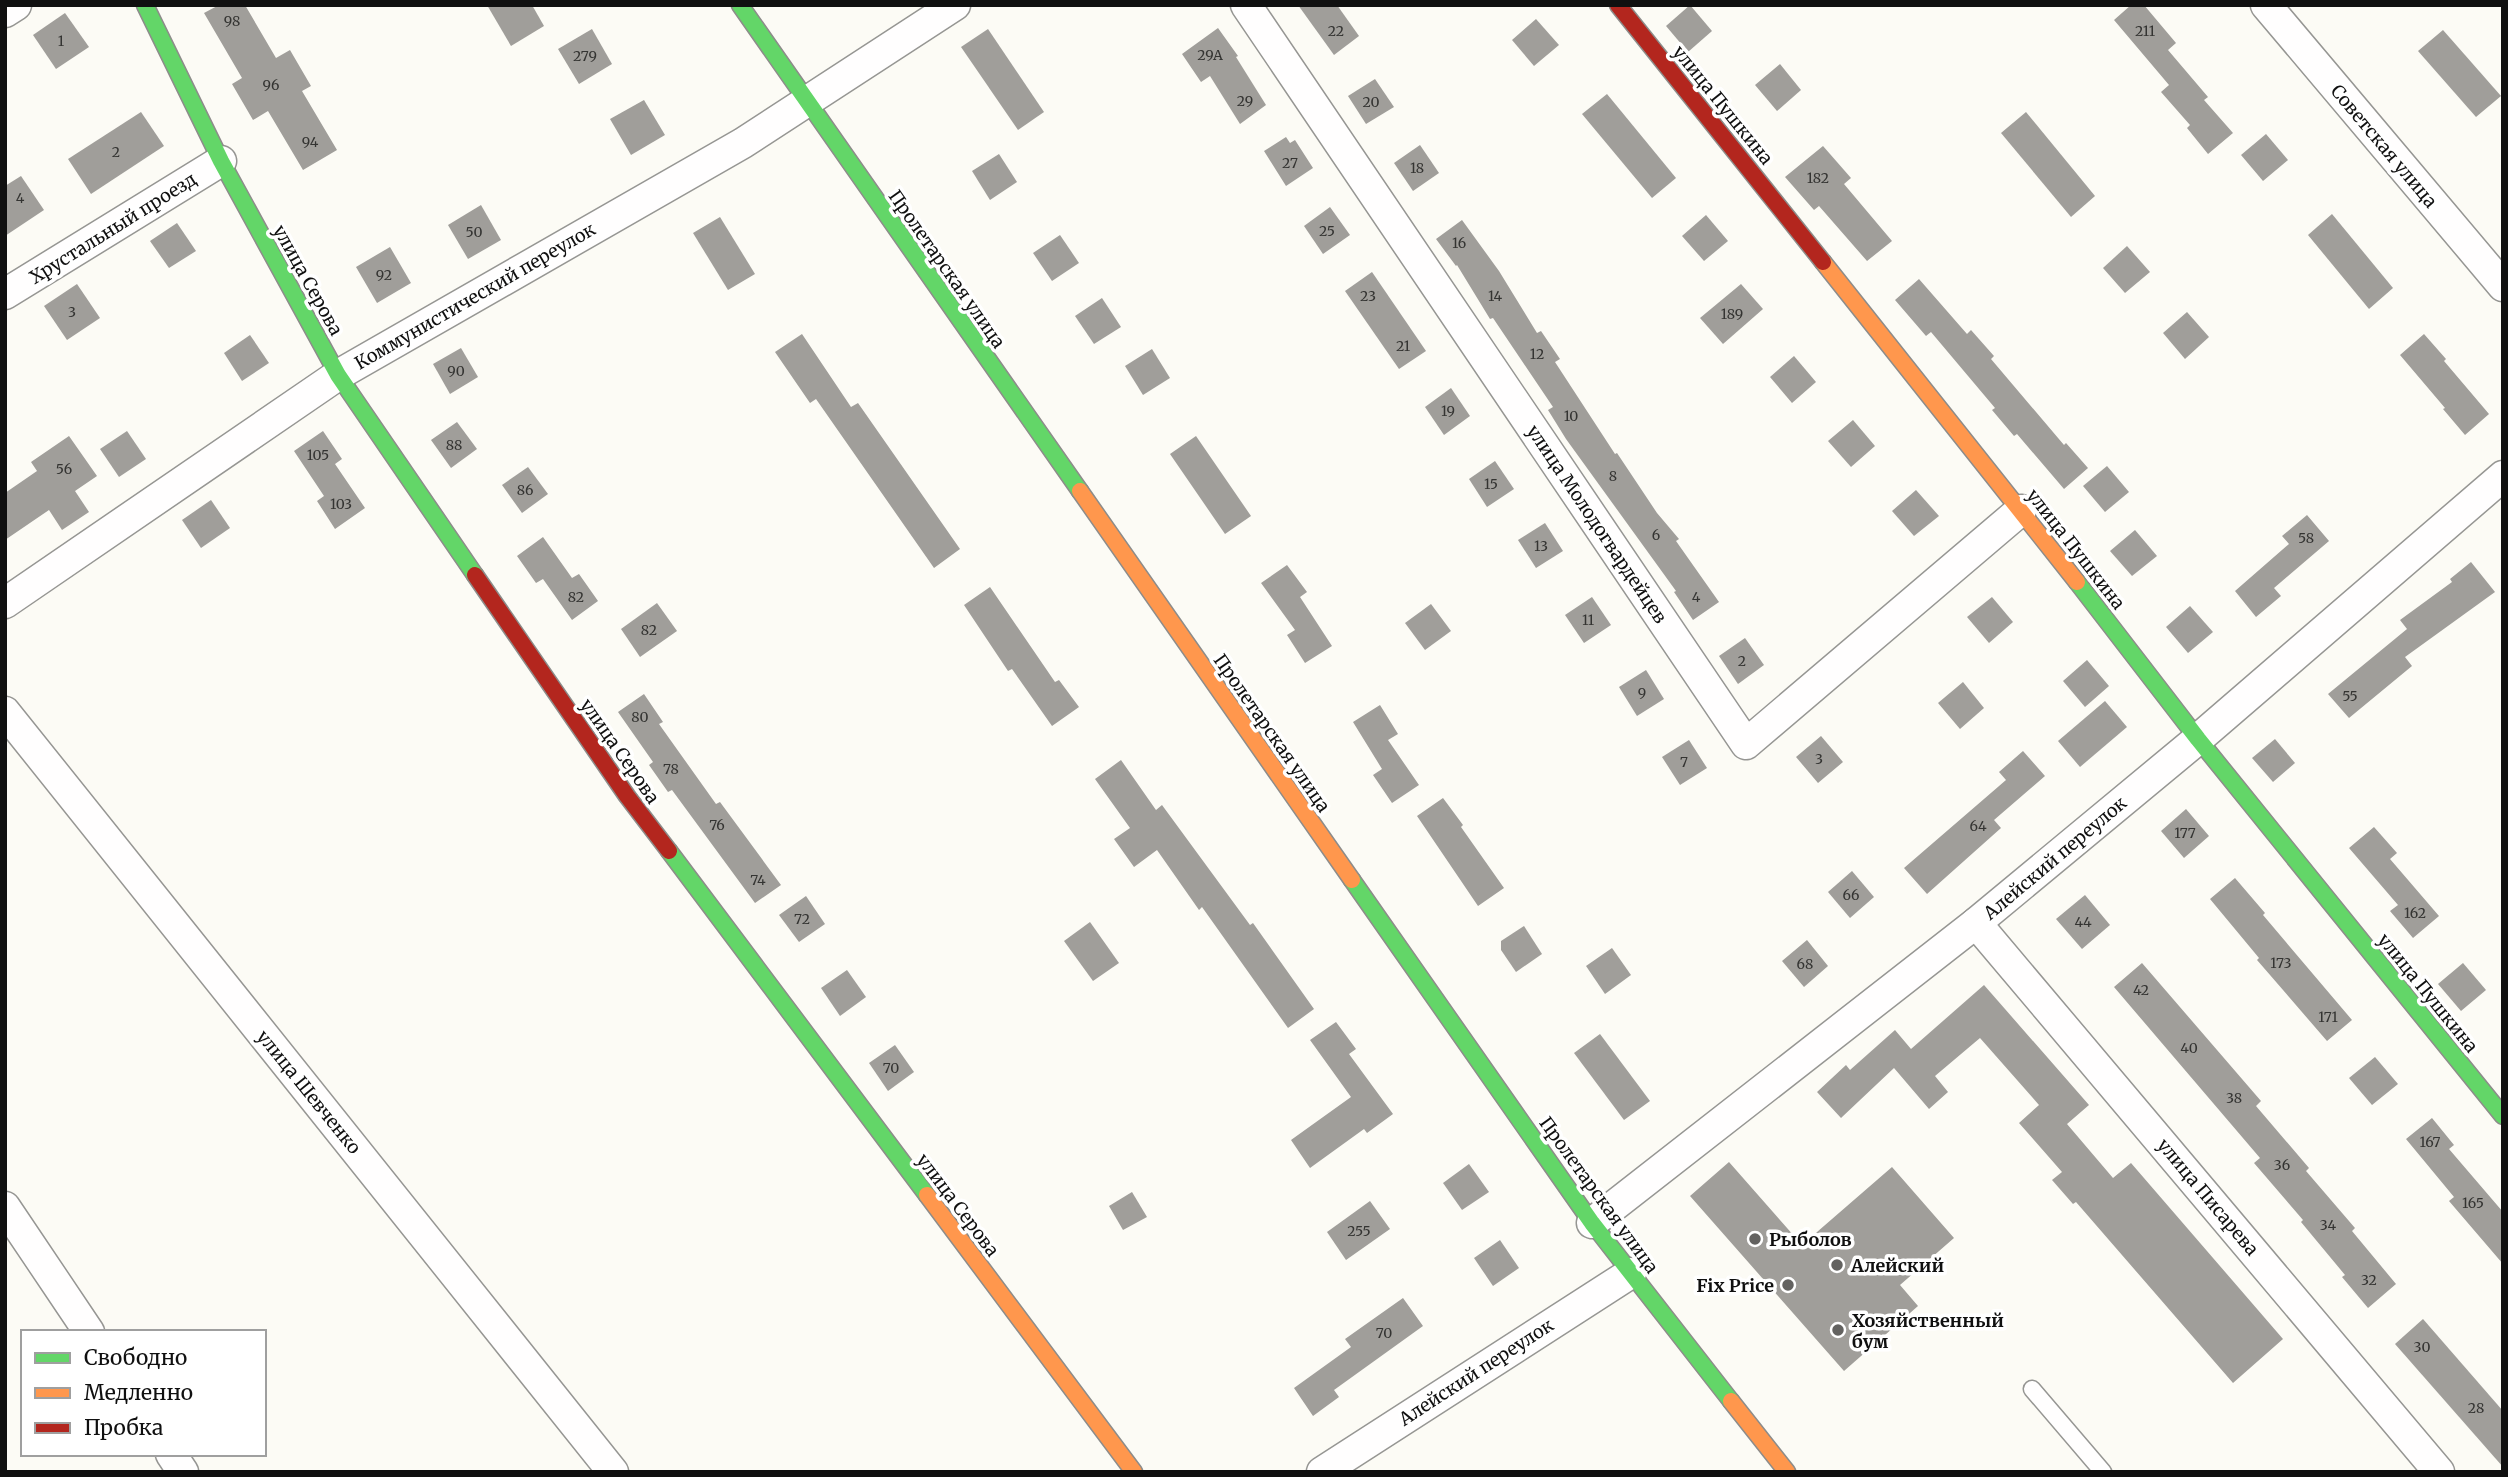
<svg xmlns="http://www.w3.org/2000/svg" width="2508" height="1477" font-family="Merriweather,serif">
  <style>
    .building { fill: #a09e9a }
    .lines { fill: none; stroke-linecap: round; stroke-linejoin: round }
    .lane-casing { stroke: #969693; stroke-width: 19 }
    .street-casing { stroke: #969693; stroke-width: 33 }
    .fast-casing { stroke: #8d8c8a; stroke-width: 19 }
    .slow-casing { stroke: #8d8c8a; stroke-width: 19 }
    .jam-casing { stroke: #8d8c8a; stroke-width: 19 }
    .lane { stroke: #fffefe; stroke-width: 16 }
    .street { stroke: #fffefe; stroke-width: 30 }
    .fast { stroke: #63d668; stroke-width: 16 }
    .slow { stroke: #ff974d; stroke-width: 16 }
    .jam { stroke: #b3261e; stroke-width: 16 }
    .poi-dot { fill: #636260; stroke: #fff; stroke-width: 2.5 }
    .labels { text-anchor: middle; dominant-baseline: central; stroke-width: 7; stroke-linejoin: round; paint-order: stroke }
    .number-label { font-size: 14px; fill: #343432 }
    .street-label { font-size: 18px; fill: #101010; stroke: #fff }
    .poi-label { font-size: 18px; font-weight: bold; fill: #101010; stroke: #fff; text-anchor: start }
  </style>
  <rect width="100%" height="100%" fill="#fcfbf5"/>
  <g class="building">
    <path d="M219 5H245L276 58 290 50 311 86 302 91 337 150 303 170 268 111 253 120 232 84 242 78 204 13Z"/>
    <path d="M487 5H532L544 26 511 46Z"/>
    <path d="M1298 5H1337L1359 36 1334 55Z"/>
    <path d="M1690 5 1712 31 1688 52 1666 26Z"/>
    <path d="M2131 5H2144L2176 43 2168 50 2208 97 2204 100 2233 133 2208 154 2187 128 2190 125 2161 92 2169 85 2114 20Z"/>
    <path d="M65 13 89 47 56 69 33 35Z"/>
    <path d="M1536 19 1559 45 1534 66 1512 40Z"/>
    <path d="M1218 28 1238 56 1236 57 1266 105 1240 124 1210 76 1201 82 1182 54Z"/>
    <path d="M592 29 612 64 579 84 558 49Z"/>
    <path d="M988 29 1044 112 1018 130 961 47Z"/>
    <path d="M2443 30 2501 96 2476 117 2418 51Z"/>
    <path d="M1780 64 1801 90 1777 111 1755 85Z"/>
    <path d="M1375 79 1394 107 1366 124 1348 96Z"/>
    <path d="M1607 94 1676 178 1652 198 1582 114Z"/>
    <path d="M644 100 665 135 631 155 610 119Z"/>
    <path d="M141 112 164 146 91 194 68 159Z"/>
    <path d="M2026 112 2095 196 2071 217 2001 133Z"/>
    <path d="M2266 134 2288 160 2263 181 2241 155Z"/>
    <path d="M1286 137 1290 143 1295 140 1313 168 1286 186 1264 151Z"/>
    <path d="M1420 145 1439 173 1413 191 1394 163Z"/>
    <path d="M1823 146 1851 178 1844 184 1892 241 1867 261 1819 206 1814 210 1785 177Z"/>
    <path d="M999 154 1017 182 990 200 972 171Z"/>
    <path d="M21 176 44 210 5 236V186Z"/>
    <path d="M481 205 501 240 468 259 448 225Z"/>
    <path d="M1330 207 1350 235 1323 254 1304 226Z"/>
    <path d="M2332 214 2393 288 2369 309 2308 235Z"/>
    <path d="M1706 215 1728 241 1704 261 1682 236Z"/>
    <path d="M720 217 755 274 728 290 693 233Z"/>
    <path d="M1462 220 1499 271 1537 333 1541 331 1560 359 1555 362 1615 454 1617 453 1657 513 1679 539 1676 541 1719 602 1693 620 1674 592 1676 591 1566 439 1548 410 1553 407 1493 318 1490 319 1457 265 1456 266 1436 239Z"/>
    <path d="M177 223 196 251 169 268 150 241Z"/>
    <path d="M1060 235 1079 263 1052 281 1033 253Z"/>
    <path d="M2127 246 2150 272 2125 293 2103 268Z"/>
    <path d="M390 247 411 283 377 303 356 267Z"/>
    <path d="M1372 272 1426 351 1399 369 1345 291Z"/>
    <path d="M1919 279 1967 334 1971 330 1994 356 1991 359 2064 445 2066 443 2088 468 2064 489 2017 434 2014 436 1992 410 1995 408 1931 332 1926 336 1895 300Z"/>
    <path d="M77 284 100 318 67 340 44 306Z"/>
    <path d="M1741 284 1763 309 1723 344 1700 318Z"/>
    <path d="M1102 298 1121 327 1094 344 1075 316Z"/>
    <path d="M2187 312 2209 337 2185 359 2163 333Z"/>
    <path d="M802 334 851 407 858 403 960 549 934 568 816 399 810 403 775 352Z"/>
    <path d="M2424 334 2446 359 2444 361 2489 414 2465 435 2443 409 2445 408 2400 355Z"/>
    <path d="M250 335 269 363 242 381 224 353Z"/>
    <path d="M461 348 478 377 450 394 433 364Z"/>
    <path d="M1152 349 1170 378 1143 395 1125 366Z"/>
    <path d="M1794 356 1816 382 1792 403 1770 377Z"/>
    <path d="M1451 388 1470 416 1444 435 1425 407Z"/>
    <path d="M1853 420 1875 446 1851 467 1828 441Z"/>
    <path d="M457 422 477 449 451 468 431 440Z"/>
    <path d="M127 431 146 459 119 477 100 449Z"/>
    <path d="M323 431 342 459 335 464 365 508 335 529 317 501 324 496 294 451Z"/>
    <path d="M69 436 97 476 75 491 89 512 62 530 49 510 5 540V493L37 471 31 462Z"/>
    <path d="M1196 436 1251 516 1225 534 1170 454Z"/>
    <path d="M1495 461 1514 489 1487 507 1469 479Z"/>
    <path d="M2107 466 2129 492 2105 512 2083 486Z"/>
    <path d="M528 467 548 494 522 513 502 485Z"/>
    <path d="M1916 490 1939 516 1914 536 1892 511Z"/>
    <path d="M211 500 230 528 201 548 182 520Z"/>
    <path d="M2307 515 2329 541 2274 588 2281 596 2256 617 2235 591 2289 544 2282 536Z"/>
    <path d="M1545 523 1563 551 1536 568 1518 540Z"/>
    <path d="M2135 530 2157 556 2132 576 2110 551Z"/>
    <path d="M543 537 572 578 579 574 598 601 572 620 543 579 536 583 517 556Z"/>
    <path d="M2471 562 2495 592 2405 657 2412 666 2349 718 2328 694 2407 629 2400 620 2452 582 2450 579Z"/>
    <path d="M1287 565 1307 592 1300 597 1332 646 1305 663 1287 635 1295 630 1261 583Z"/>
    <path d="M990 587 1055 682 1059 680 1079 707 1052 726 1012 669 1008 671 964 605Z"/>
    <path d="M1592 597 1611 625 1584 643 1565 615Z"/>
    <path d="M1992 597 2013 622 1989 643 1967 617Z"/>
    <path d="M657 603 677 631 640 657 621 629Z"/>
    <path d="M1431 604 1451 631 1425 650 1405 623Z"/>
    <path d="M2190 606 2213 632 2188 653 2166 627Z"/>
    <path d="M1745 638 1764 665 1738 684 1719 656Z"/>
    <path d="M2087 660 2109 686 2085 707 2063 681Z"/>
    <path d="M1646 670 1664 699 1637 716 1619 687Z"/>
    <path d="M1963 682 1984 708 1960 729 1938 703Z"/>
    <path d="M644 694 663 722 659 724 716 804 720 802 781 885 755 903 672 790 668 792 649 765 653 762 618 712Z"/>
    <path d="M2105 701 2127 727 2080 767 2058 741Z"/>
    <path d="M1380 705 1398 734 1388 740 1419 785 1392 803 1373 775 1382 769 1353 722Z"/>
    <path d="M1821 736 1843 762 1818 783 1796 757Z"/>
    <path d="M2275 739 2295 763 2273 782 2252 758Z"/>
    <path d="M1689 740 1707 768 1680 785 1662 757Z"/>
    <path d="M2023 751 2045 776 1994 820 2001 828 1927 894 1904 868 2006 780 1999 772Z"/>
    <path d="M1121 760 1156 810 1162 805 1250 925 1253 923 1314 1009 1288 1028 1202 907 1199 910 1157 850 1134 867 1114 839 1130 828 1095 779Z"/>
    <path d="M1443 798 1463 825 1461 827 1504 888 1478 906 1417 816Z"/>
    <path d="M2186 809 2209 836 2184 858 2161 831Z"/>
    <path d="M2374 827 2397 853 2390 859 2439 916 2413 938 2390 911 2398 905 2349 848Z"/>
    <path d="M1852 871 1874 897 1850 918 1828 892Z"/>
    <path d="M2235 878 2265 913 2263 915 2352 1020 2327 1041 2257 960 2259 958 2210 899Z"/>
    <path d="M2085 895 2110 925 2082 949 2056 919Z"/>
    <path d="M806 896 825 924 799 942 779 915Z"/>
    <path d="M1090 922 1119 963 1093 981 1064 941Z"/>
    <path d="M1524 926 1542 954 1516 972 1501 950V941Z"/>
    <path d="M1807 940 1828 966 1804 987 1782 961Z"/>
    <path d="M1612 948 1631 975 1605 994 1586 966Z"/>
    <path d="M2142 963 2261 1101 2256 1106 2309 1168 2306 1171 2355 1228 2352 1231 2396 1284 2368 1308 2342 1277 2345 1275 2301 1222 2303 1220 2254 1163 2260 1158 2114 987Z"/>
    <path d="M2463 963 2486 990 2461 1011 2438 984Z"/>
    <path d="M847 970 866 997 840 1016 821 988Z"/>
    <path d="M1984 985 2089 1105 2067 1124 2113 1178 2131 1163 2283 1339 2233 1383 2076 1202 2073 1204 2052 1180 2062 1172 2019 1123 2039 1105 1980 1038 1935 1076 1948 1092 1929 1109 1894 1068 1841 1118 1817 1092 1846 1065 1850 1070 1895 1030 1911 1049Z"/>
    <path d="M1336 1022 1356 1049 1349 1054 1393 1114 1367 1133 1364 1129 1310 1168 1291 1140 1351 1097 1310 1040Z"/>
    <path d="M1600 1034 1650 1101 1624 1120 1574 1053Z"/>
    <path d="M895 1045 914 1072 888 1091 869 1063Z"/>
    <path d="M2375 1057 2398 1084 2372 1105 2349 1078Z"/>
    <path d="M2432 1118 2454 1145 2449 1149 2503 1212V1264L2449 1201 2454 1197 2406 1139Z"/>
    <path d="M1729 1162 1802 1245 1892 1167 1954 1238 1900 1285 1918 1306 1844 1371 1690 1196Z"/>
    <path d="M1469 1164 1489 1192 1462 1210 1443 1183Z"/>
    <path d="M1132 1192 1147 1217 1123 1230 1109 1206Z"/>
    <path d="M1370 1201 1390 1229 1346 1260 1327 1232Z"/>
    <path d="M1500 1240 1519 1268 1493 1286 1474 1258Z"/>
    <path d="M1403 1298 1423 1326 1334 1390 1339 1397 1313 1416 1294 1388 1351 1347 1345 1339Z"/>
    <path d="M2423 1319 2503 1411V1467L2395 1344Z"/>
  </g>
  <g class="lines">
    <defs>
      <path id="lane" d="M2032 1389 2103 1472"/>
      <g id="street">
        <path d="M1246 5 1746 744 2021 510"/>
        <path d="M2266 5 2503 286"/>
        <path d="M5 12 16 5"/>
        <path d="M5 294 221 161"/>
        <path d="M5 603 338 375 743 143 955 5"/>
        <path d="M5 712 613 1472"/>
        <path d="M1976 923 2439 1472"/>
        <path d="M5 1207 89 1332"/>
        <path d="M1592 1223 1976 923 2198 739 2503 476"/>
        <path d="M171 1454 183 1472"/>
        <path d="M1322 1472 1631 1273"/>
      </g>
      <g id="fast">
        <path d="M145 5 221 161 338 375 475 575"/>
        <path d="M740 5 1080 491"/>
        <path d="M2077 582 2198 739 2503 1116"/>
        <path d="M669 851 927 1195"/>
        <path d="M1352 880 1592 1223 1731 1401"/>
      </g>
      <g id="slow">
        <path d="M1823 262 2077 582"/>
        <path d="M1080 491 1352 880"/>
        <path d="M927 1195 1134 1472"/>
        <path d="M1731 1401 1787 1472"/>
      </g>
      <g id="jam">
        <path d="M1618 5 1823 262"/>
        <path d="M475 575 627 796 669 851"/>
      </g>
    </defs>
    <use href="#lane" class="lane-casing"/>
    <use href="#street" class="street-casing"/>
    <use href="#fast" class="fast-casing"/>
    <use href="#slow" class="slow-casing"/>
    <use href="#jam" class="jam-casing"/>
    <use href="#lane" class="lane"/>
    <use href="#street" class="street"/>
    <use href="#fast" class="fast"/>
    <use href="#slow" class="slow"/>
    <use href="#jam" class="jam"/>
  </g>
  <g class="poi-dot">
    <circle cx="1755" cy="1239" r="7"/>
    <circle cx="1837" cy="1265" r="7"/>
    <circle cx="1788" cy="1285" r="7"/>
    <circle cx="1838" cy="1330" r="7"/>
  </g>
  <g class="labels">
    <g class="number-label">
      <text x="232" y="21">98</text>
      <text x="1336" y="31">22</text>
      <text x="2145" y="31">211</text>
      <text x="61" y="41">1</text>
      <text x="1210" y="55">29А</text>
      <text x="585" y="56">279</text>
      <text x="271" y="85">96</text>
      <text x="1245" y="101">29</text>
      <text x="1371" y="102">20</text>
      <text x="310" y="142">94</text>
      <text x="116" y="152">2</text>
      <text x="1290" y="163">27</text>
      <text x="1417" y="168">18</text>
      <text x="1818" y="178">182</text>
      <text x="20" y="198">4</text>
      <text x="1327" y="231">25</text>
      <text x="474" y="232">50</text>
      <text x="1459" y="243">16</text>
      <text x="384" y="275">92</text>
      <text x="1368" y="296">23</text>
      <text x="1495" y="296">14</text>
      <text x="72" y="312">3</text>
      <text x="1732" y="314">189</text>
      <text x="1403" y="346">21</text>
      <text x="1537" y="354">12</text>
      <text x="456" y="371">90</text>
      <text x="1448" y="411">19</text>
      <text x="1571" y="416">10</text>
      <text x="454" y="445">88</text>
      <text x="318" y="455">105</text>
      <text x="64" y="469">56</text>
      <text x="1613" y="476">8</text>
      <text x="1491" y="484">15</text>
      <text x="525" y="490">86</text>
      <text x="341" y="504">103</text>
      <text x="1656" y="535">6</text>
      <text x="2306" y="538">58</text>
      <text x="1541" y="546">13</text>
      <text x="576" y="597">82</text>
      <text x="1696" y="597">4</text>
      <text x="1588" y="620">11</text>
      <text x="649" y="630">82</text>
      <text x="1742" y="661">2</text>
      <text x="1642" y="693">9</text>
      <text x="2350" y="696">55</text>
      <text x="640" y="717">80</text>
      <text x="1819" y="759">3</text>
      <text x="1684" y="762">7</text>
      <text x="671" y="769">78</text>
      <text x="717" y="825">76</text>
      <text x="1978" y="826">64</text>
      <text x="2185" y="833">177</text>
      <text x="758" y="880">74</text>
      <text x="1851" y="895">66</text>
      <text x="2415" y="913">162</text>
      <text x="802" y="919">72</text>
      <text x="2083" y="922">44</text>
      <text x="2281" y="963">173</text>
      <text x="1805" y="964">68</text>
      <text x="2141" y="990">42</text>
      <text x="2328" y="1017">171</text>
      <text x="2189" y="1048">40</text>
      <text x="891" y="1068">70</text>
      <text x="2234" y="1098">38</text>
      <text x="2430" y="1142">167</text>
      <text x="2282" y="1165">36</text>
      <text x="2473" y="1203">165</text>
      <text x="2328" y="1225">34</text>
      <text x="1359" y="1231">255</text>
      <text x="2369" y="1280">32</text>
      <text x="1384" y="1333">70</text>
      <text x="2422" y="1347">30</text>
      <text x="2476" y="1408">28</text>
    </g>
    <g class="street-label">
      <text transform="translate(1723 105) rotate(51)">улица Пушкина</text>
      <text transform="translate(2384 146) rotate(50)">Советская улица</text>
      <text transform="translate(113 228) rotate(-32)">Хрустальный проезд</text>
      <text transform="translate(947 269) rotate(55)">Пролетарская улица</text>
      <text transform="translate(308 280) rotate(61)">улица Серова</text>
      <text transform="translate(475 296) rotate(-30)">Коммунистический переулок</text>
      <text transform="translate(1597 524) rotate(56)">улица Молодогвардейцев</text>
      <text transform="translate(2076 549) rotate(52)">улица Пушкина</text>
      <text transform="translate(1272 733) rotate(55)">Пролетарская улица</text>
      <text transform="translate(620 751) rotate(55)">улица Серова</text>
      <text transform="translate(2055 858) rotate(-40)">Алейский переулок</text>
      <text transform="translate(2428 993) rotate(51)">улица Пушкина</text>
      <text transform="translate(309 1092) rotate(51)">улица Шевченко</text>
      <text transform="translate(1599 1195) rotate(54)">Пролетарская улица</text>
      <text transform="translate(2208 1197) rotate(50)">улица Писарева</text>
      <text transform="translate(958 1205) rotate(53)">улица Серова</text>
      <text transform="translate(1476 1372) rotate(-33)">Алейский переулок</text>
    </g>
    <g class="poi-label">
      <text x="1769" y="1239">Рыболов</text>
      <text x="1851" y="1265">Алейский</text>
      <text x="1774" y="1285" text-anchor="end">Fix Price</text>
      <text x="1852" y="1320">Хозяйственный<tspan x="1852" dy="21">бум</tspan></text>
    </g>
  </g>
  <rect width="2508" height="1477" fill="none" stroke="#101010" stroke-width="14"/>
  <rect x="21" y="1330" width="245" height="126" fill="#ffffff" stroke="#9f9f9f" stroke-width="2"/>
  <rect x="35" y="1353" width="35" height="10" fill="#63d668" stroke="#9f9f9f" stroke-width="2"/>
  <text x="84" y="1365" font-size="21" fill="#101010">Свободно</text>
  <rect x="35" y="1388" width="35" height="10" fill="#ff974d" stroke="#9f9f9f" stroke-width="2"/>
  <text x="84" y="1400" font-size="21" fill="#101010">Медленно</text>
  <rect x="35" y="1423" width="35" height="10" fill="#b3261e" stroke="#9f9f9f" stroke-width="2"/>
  <text x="84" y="1435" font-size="21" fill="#101010">Пробка</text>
</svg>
